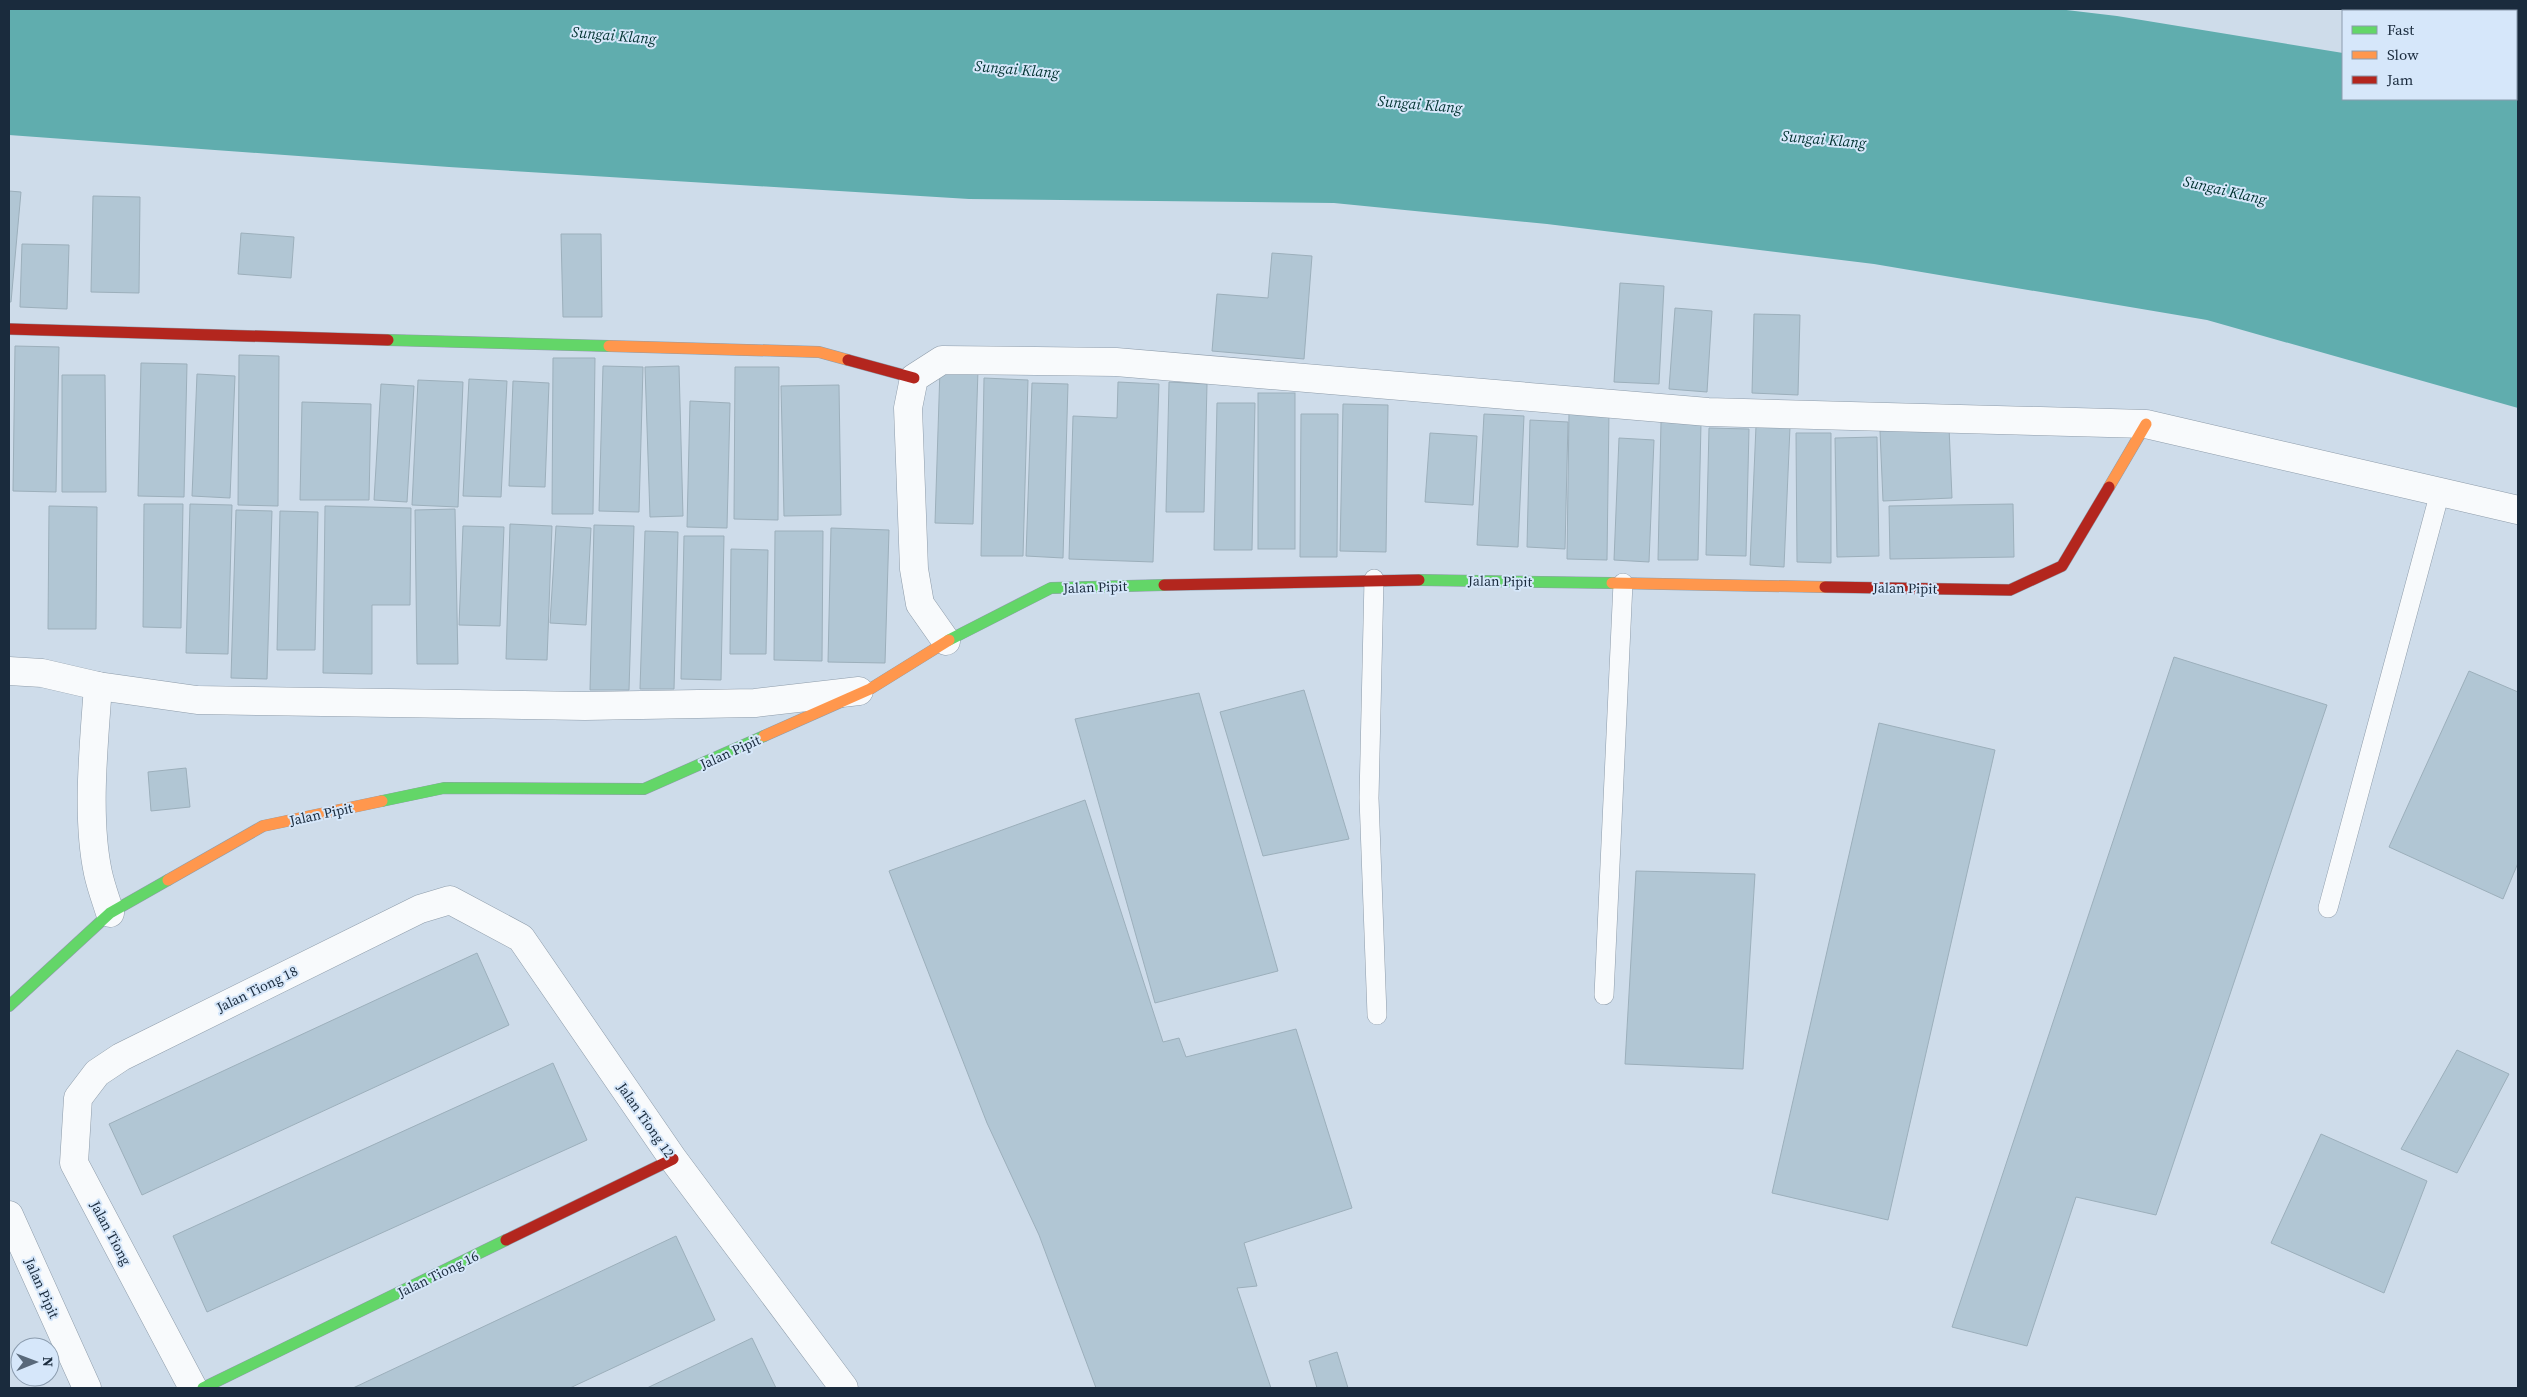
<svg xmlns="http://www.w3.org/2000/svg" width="2527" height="1397" font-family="'Source Serif 4',serif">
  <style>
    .water { fill: #60adae }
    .building { fill: #b1c6d4; stroke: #9cafbb }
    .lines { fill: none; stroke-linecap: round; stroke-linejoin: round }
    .lane-casing { stroke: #8e9caa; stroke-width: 20 }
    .street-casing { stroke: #8e9caa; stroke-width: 29 }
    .fast-casing { stroke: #8e9caa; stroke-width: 12 }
    .slow-casing { stroke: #8e9caa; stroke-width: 12 }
    .jam-casing { stroke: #8e9caa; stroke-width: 12 }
    .lane { stroke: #f8fafc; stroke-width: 19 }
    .street { stroke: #f8fafc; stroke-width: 28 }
    .fast { stroke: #63d668; stroke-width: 11 }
    .slow { stroke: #ff974d; stroke-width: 11 }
    .jam { stroke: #b3261e; stroke-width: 11 }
    .labels { text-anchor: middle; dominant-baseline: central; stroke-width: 4; stroke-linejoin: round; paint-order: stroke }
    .street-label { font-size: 14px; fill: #1a2b3d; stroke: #d6e7fa }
    .water-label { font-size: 15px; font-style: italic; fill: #003230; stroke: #d6e7fa }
  </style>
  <rect width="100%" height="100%" fill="#cedcea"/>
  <path class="water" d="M9 9H2058L2117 16 2343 53V99L2518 100V408L2207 320 1874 264 1547 224 1334 203 969 199 449 167 9 135Z"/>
  <g class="building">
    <path d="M9 191 21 192 11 302H9Z"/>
    <path d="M93 196 140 197 139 293 91 292Z"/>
    <path d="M241 233 294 237 291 278 238 274Z"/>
    <path d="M561 234H601L602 317H563Z"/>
    <path d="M22 244 69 245 67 309 20 307Z"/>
    <path d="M1272 253 1312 256 1304 359 1212 351 1217 294 1268 298Z"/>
    <path d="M1620 283 1664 286 1659 384 1614 382Z"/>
    <path d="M1675 308 1712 311 1707 392 1669 389Z"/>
    <path d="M1754 314 1800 315 1798 395 1752 393Z"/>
    <path d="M15 346 59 347 56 492 13 491Z"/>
    <path d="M239 355 279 356 278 506 238 505Z"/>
    <path d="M553 358H595L593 514H552Z"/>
    <path d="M141 363 187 364 184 497 138 496Z"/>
    <path d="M603 366 643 367 639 512 599 511Z"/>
    <path d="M679 366 683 516 650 517 645 367Z"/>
    <path d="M735 367H779L778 520 734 519Z"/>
    <path d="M940 369 978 370 973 524 935 523Z"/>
    <path d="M197 374 235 376 230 498 192 496Z"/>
    <path d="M62 375H105L106 492H62Z"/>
    <path d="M984 378 1028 380 1023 556H981Z"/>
    <path d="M469 379 507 381 501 497 463 496Z"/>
    <path d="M418 380 463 382 458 507 412 505Z"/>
    <path d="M513 381 549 383 545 487 509 486Z"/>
    <path d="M1118 382 1159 384 1153 562 1069 559 1073 416 1117 418Z"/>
    <path d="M1169 382 1207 384 1204 512H1166Z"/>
    <path d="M1032 383 1068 384 1063 558 1026 556Z"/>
    <path d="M381 384 414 386 407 502 374 500Z"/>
    <path d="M839 385 841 515 784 516 781 386Z"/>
    <rect x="1258" y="393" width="37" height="156"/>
    <path d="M690 401 730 403 727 528 687 527Z"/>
    <path d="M302 402 371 404 369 500H300Z"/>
    <path d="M1217 403H1255L1252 550H1214Z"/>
    <path d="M1343 404 1388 405 1386 552 1340 551Z"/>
    <path d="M1569 411 1609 412 1607 560 1567 559Z"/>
    <path d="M1301 414H1338L1337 557H1300Z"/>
    <path d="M1484 414 1524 416 1518 547 1477 545Z"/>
    <path d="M1530 420 1568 422 1565 549 1527 547Z"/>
    <path d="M1661 422 1701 423 1698 560H1658Z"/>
    <path d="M1756 426 1790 427 1784 567 1750 565Z"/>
    <path d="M1949 427 1952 498 1883 501 1880 431Z"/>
    <path d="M1709 428 1749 429 1746 556 1706 555Z"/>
    <path d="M1430 433 1477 436 1473 505 1425 502Z"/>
    <path d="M1796 433H1831V563L1797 562Z"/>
    <path d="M1877 437 1879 556 1837 557 1835 438Z"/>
    <path d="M1619 438 1654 440 1649 562 1614 560Z"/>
    <path d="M144 504H183L181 628 143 627Z"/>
    <path d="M190 504 232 505 228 654 186 653Z"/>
    <path d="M2013 504 2014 557 1890 559 1889 506Z"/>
    <path d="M49 506 97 507 96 629H48Z"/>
    <path d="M325 506 411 508 410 605H372V674L323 673Z"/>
    <path d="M455 509 458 664H417L415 510Z"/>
    <path d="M236 510 272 511 267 679 231 678Z"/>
    <path d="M280 511 318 512 315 650H277Z"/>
    <path d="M510 524 552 526 547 660 506 659Z"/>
    <path d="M594 525 634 526 629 690H590Z"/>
    <path d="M463 526 504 527 500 626 459 625Z"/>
    <path d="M556 526 591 528 586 625 550 623Z"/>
    <path d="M831 528 889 530 885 663 828 662Z"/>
    <path d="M645 531 678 532 674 689H640Z"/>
    <path d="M775 531H823L822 661 774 660Z"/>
    <path d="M684 536H724L721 680 681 679Z"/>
    <path d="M731 549 768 550 766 654H730Z"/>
    <path d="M2174 657 2327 705 2156 1215 2076 1197 2027 1346 1952 1327Z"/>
    <path d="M2469 671 2518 692V863L2503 899 2389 847Z"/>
    <path d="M1304 690 1349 839 1263 856 1220 712Z"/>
    <path d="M1199 693 1278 971 1155 1003 1075 719Z"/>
    <path d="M1879 723 1995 750 1888 1220 1772 1193Z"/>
    <path d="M186 768 190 807 151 811 148 772Z"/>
    <path d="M1085 800 1163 1042 1179 1038 1186 1057 1296 1029 1352 1208 1244 1243 1257 1286 1237 1288 1271 1388H1096L1039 1235 987 1123 889 871Z"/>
    <path d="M1636 871 1755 874 1743 1069 1625 1064Z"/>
    <path d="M477 953 509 1025 142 1195 109 1124Z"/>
    <path d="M2457 1050 2509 1074 2457 1173 2401 1149Z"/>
    <path d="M553 1063 587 1140 207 1312 173 1236Z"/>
    <path d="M2321 1134 2427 1181 2384 1293 2271 1243Z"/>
    <path d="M676 1236 715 1320 570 1388H353Z"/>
    <path d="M752 1338 776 1388H647Z"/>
    <path d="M1337 1352 1348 1388H1317L1309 1361Z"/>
  </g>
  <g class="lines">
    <defs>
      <g id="lane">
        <path d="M1374 579 1369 798 1377 1015"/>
        <path d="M2328 908 2440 492"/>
        <path d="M1604 995 1623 583"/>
      </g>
      <g id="street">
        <path d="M946 641 920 604 914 569 908 408 914 378 942 360 1116 362 1708 412 2146 424 2518 510"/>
        <path d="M9 671 42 673 98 686 197 700 585 706 755 703 859 691"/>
        <path d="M98 686C94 743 86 817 98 873 101 887 106 900 110 913"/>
        <path d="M9 1215 87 1388"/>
        <path d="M193 1388 74 1163 78 1098 97 1073 121 1057 420 909 450 900 521 938 673 1159 844 1388"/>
      </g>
      <g id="fast">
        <path d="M388 340 609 346"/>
        <path d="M1419 580 1612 583"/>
        <path d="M949 640 1051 588 1164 585"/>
        <path d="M382 801 444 788 644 789 764 736"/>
        <path d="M9 1006 110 913 168 880"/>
        <path d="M203 1388 506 1240"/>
      </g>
      <g id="slow">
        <path d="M609 346 819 352 848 360"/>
        <path d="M2109 487 2146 424"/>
        <path d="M1612 583 1825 587"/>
        <path d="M764 736 870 689 949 640"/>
        <path d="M168 880 263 826 382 801"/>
      </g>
      <g id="jam">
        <path d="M9 329 388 340"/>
        <path d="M848 360 914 378"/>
        <path d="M1164 585 1419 580"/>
        <path d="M1825 587 2010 590 2062 566 2109 487"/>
        <path d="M506 1240 673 1159"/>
      </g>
    </defs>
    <use href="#lane" class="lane-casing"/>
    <use href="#street" class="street-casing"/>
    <use href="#fast" class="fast-casing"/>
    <use href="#slow" class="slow-casing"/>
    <use href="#jam" class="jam-casing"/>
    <use href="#lane" class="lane"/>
    <use href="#street" class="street"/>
    <use href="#fast" class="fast"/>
    <use href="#slow" class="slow"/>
    <use href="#jam" class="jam"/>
  </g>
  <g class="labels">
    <g class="street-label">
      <text transform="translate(1500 581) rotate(1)">Jalan Pipit</text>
      <text transform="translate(1095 587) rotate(-2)">Jalan Pipit</text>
      <text transform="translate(1905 588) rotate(1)">Jalan Pipit</text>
      <text transform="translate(730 752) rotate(-24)">Jalan Pipit</text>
      <text transform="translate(321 814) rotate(-12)">Jalan Pipit</text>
      <text transform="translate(257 989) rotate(-26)">Jalan Tiong 18</text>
      <text transform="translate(646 1120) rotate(55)">Jalan Tiong 12</text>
      <text transform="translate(111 1233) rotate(62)">Jalan Tiong</text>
      <text transform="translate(438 1274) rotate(-26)">Jalan Tiong 16</text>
      <text transform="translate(42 1288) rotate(66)">Jalan Pipit</text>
    </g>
    <g class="water-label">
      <text transform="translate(614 35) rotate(5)">Sungai Klang</text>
      <text transform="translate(1017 69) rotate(5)">Sungai Klang</text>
      <text transform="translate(1420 104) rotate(5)">Sungai Klang</text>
      <text transform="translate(1824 139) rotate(5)">Sungai Klang</text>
      <text transform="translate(2225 190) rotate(13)">Sungai Klang</text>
    </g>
  </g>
  <rect width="2527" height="1397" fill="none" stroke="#1a2b3d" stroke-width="20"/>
  <rect x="2342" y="10" width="175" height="90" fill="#d6e7fa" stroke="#8b9cae"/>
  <rect x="2352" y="26" width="25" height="8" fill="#63d668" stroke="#8b9cae"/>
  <text x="2387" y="35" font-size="15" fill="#1a2b3d">Fast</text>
  <rect x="2352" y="51" width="25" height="8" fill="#ff974d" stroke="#8b9cae"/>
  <text x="2387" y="60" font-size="15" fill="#1a2b3d">Slow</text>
  <rect x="2352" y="76" width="25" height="8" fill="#b3261e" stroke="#8b9cae"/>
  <text x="2387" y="85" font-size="15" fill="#1a2b3d">Jam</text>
  <g transform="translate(35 1362) rotate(89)"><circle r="24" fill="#d6e7fa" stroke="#8b9cae"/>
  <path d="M0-4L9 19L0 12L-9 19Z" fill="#59697a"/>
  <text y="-8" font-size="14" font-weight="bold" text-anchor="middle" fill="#1a2b3d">N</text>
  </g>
</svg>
